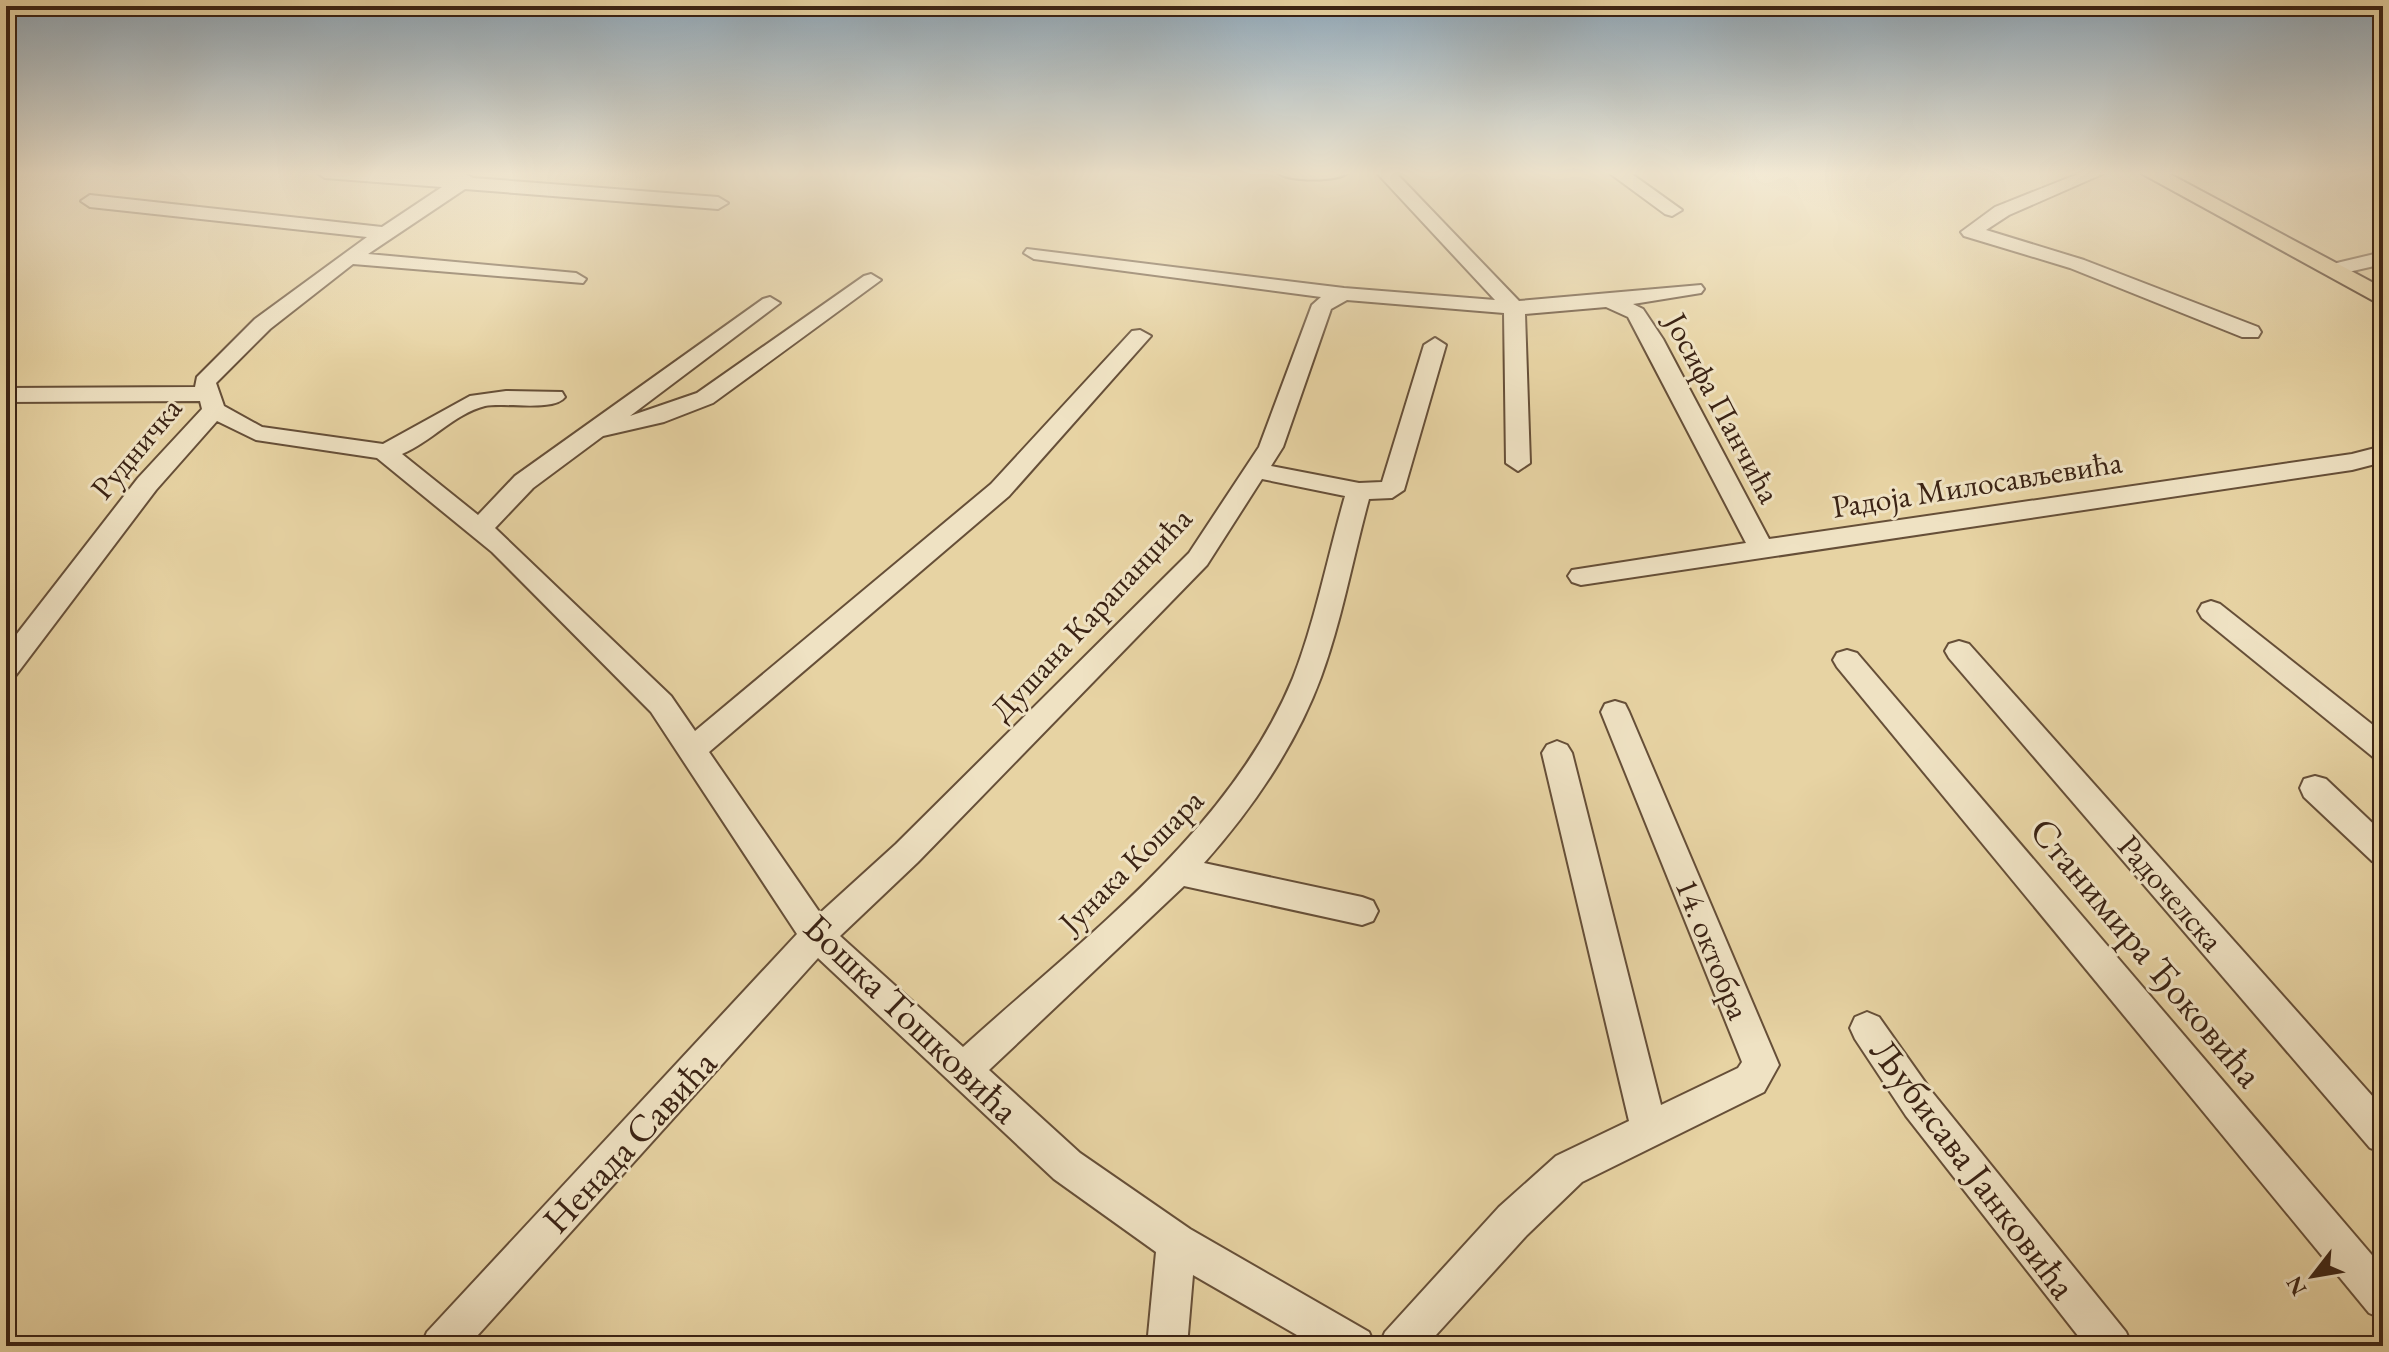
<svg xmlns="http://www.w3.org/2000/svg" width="2389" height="1352" font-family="'EB Garamond',serif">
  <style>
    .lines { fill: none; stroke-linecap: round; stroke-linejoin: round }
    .minor-casing { stroke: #664f38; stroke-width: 4 }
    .major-casing { stroke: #3b2314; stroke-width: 4 }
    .minor { fill: #efe2c3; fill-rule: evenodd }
    .major { fill: #e7d3a3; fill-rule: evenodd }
    .labels { text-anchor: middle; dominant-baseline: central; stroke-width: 6; stroke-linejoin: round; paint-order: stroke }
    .street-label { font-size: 32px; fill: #3b2314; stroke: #efe2c3 }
    .near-street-label { font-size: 38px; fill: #3b2314; stroke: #efe2c3 }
  </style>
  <rect width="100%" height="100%" fill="#e7d3a3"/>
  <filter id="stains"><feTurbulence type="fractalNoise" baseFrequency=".0025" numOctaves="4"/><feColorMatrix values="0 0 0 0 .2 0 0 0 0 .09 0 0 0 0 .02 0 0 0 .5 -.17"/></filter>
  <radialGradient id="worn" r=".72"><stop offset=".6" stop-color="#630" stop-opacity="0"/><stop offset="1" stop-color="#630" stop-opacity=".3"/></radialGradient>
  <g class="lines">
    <defs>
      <g id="minor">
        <path d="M316 172 465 174 473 178 718 197 728 203 718 209 465 189 368 254 576 273 586 279 583 283 353 264 270 329 216 383 224 406 262 427 383 444 470 396 506 391 562 392 565 397C554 412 504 402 485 406 454 414 431 442 402 454L478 515 515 476 763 299 770 297 780 303 630 416 697 393 864 276 871 274 881 280 713 403 664 422 603 436 533 488 495 528 671 696 695 731 991 484 1132 331 1140 330 1151 336 1009 496 709 752 820 913 896 844 1189 553 1259 447 1312 305 1321 297 1034 259 1024 253 1027 249 1344 288 1495 300 1376 172H1395L1519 301 1701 285 1704 289 1701 293 1633 304 1643 309 1663 339 1769 539 2352 454 2383 446V462L2352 470 1581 585 1572 582 1568 576 1572 570 1746 543 1628 317 1606 307 1525 314 1530 463 1518 471 1506 463 1504 313 1347 300 1331 309 1283 447 1271 466 1359 483 1382 482 1424 345 1435 338 1446 345 1404 490 1392 498 1369 499C1353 557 1342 620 1321 677 1296 745 1252 809 1204 863L1362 897 1373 901 1378 911 1373 921 1362 925 1184 886 989 1070 1080 1153 1190 1229 1369 1332 1375 1346H1316L1193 1275 1187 1346H1147L1156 1252 1054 1179 818 958 468 1346H421L427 1332 797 934 651 712 492 552 377 458 256 440 217 421 156 490 16 675 6 678V648L138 478 202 409 200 401 6 402V388L195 387 197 377 255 319 367 237 90 207 81 201 90 195 382 227 442 187 325 178ZM1262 479 1345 496C1328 555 1315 622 1293 678 1230 831 1083 938 963 1047L840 936 918 862 1207 565Z"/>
        <path d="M1277 172H1349C1338 182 1288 182 1277 172Z"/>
        <path d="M1608 172H1629L1682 210 1672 216 1665 214Z"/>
        <path d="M2083 172H2107L2009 215 1986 230 2084 260 2258 327 2261 332 2258 337H2242L2070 268 1964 236 1961 232 1995 207Z"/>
        <path d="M2383 252V264L2331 276 2321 270 2324 266Z"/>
        <path d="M2211 601 2220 604 2383 733V760L2373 757 2202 618 2198 611 2202 604Z"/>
        <path d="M1959 641 1969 644 2383 1108V1153L2370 1148 1949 658 1945 651 1949 644Z"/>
        <path d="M1847 650 1857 653 2383 1268V1319L2369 1313 1837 667 1833 660 1837 653Z"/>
        <path d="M1615 701 1625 704 1629 712 1779 1065 1764 1092 1582 1182 1527 1235 1426 1346H1379L1385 1332 1499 1207 1556 1156 1629 1121 1542 753 1547 745 1557 741 1567 745 1572 753 1661 1105 1738 1068 1742 1062 1601 712 1605 704Z"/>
        <path d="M2315 776 2326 779 2383 833V865L2372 861 2304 797 2300 788 2304 779Z"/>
        <path d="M1867 1012 1879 1017 1932 1092 2126 1332 2132 1346H2086L1906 1116 1855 1039 1850 1028 1855 1017Z"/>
      </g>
      <path id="major" d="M2139 172H2166L2383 288V306Z"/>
    </defs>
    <use href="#minor" class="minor-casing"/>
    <use href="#major" class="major-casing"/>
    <use href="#minor" class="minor"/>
    <use href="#major" class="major"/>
  </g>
  <linearGradient id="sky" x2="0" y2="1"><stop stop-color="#90a8b9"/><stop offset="0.48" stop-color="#f4ebd6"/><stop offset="1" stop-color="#f4ebd6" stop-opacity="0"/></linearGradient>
  <rect width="2389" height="361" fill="url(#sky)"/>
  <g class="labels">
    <g class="street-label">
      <text transform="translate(1723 408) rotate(62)">Јосифа Панчића</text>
      <text transform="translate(136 448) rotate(-50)">Рудничка</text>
      <text transform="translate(1977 484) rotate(-9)">Радоја Милосављевића</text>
      <text transform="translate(1091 614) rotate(-47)">Душана Карапанџића</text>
      <text transform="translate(1131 861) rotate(-45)">Јунака Кошара</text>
      <text transform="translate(2171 893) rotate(49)">Радочелска</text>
      <text transform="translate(1713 949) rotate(68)">14. октобра</text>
    </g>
    <g class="near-street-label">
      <text transform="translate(2147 952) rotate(50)">Станимира Ђоковића</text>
      <text transform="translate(912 1018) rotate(44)">Бошка Тошковића</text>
      <text transform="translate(629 1141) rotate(-47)">Ненада Савића</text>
      <text transform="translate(1974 1168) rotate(53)">Љубисава Јанковића</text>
    </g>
  </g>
  <rect width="2389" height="1352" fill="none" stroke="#e7d3a3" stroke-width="32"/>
  <rect x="8" y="8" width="2373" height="1336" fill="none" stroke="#3b2314" stroke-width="4"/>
  <rect x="16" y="16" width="2357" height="1320" fill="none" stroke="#3b2314" stroke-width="2"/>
  <g transform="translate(2313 1276) rotate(239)" stroke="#efe2c3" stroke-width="6" paint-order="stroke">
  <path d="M0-6L14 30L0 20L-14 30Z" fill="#3b2314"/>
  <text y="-12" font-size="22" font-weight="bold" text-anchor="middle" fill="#3b2314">N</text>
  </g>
  <rect width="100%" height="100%" filter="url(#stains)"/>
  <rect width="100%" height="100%" fill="url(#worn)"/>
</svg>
